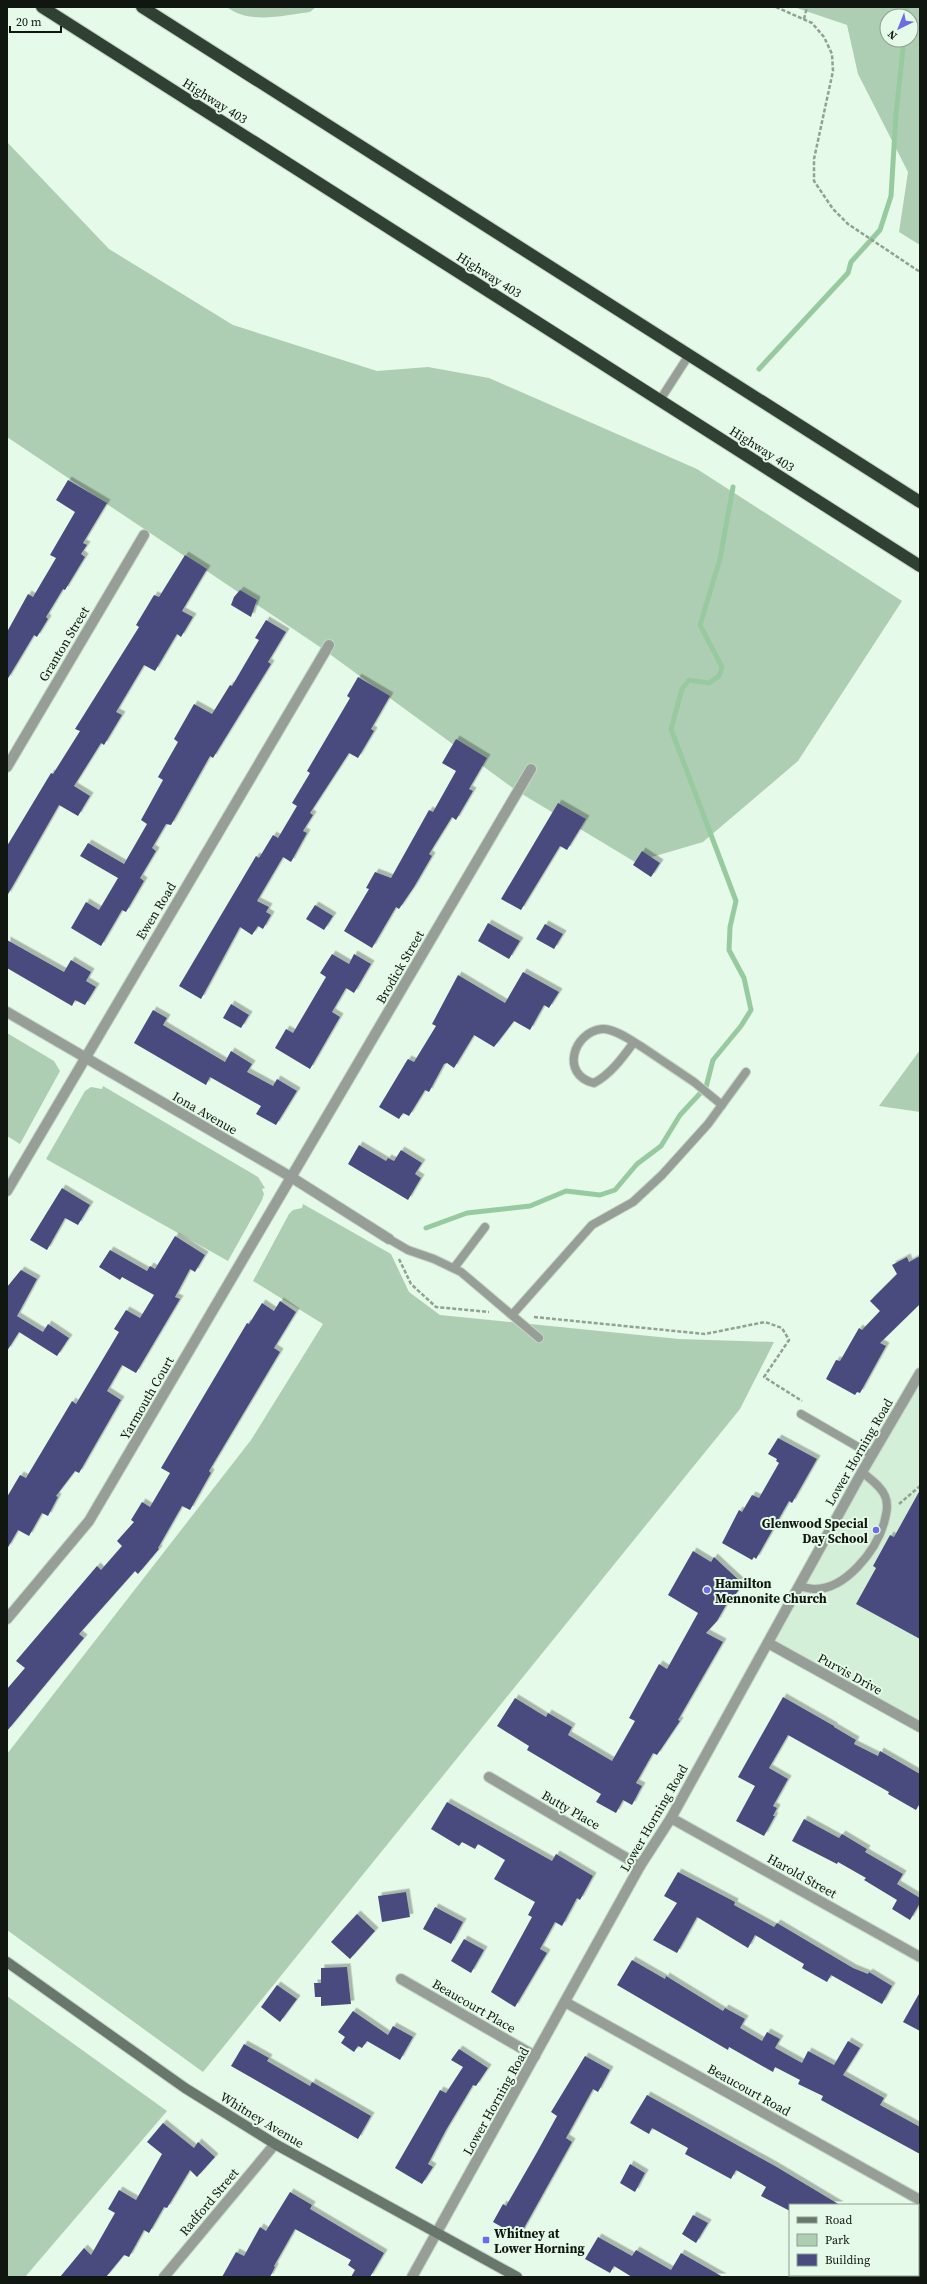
<svg xmlns="http://www.w3.org/2000/svg" width="927" height="2284" font-family="'Source Serif 4',serif">
  <style>
    .built { fill: #d4efd7 }
    .green { fill: #aeceb3; fill-rule: evenodd }
    .lines { fill: none; stroke-linecap: round; stroke-linejoin: round }
    .stream { stroke: #97cb9f; stroke-width: 5 }
    .building { fill: #494c7e; filter: url(#shadow) }
    .lane-casing { stroke: #c3d6c5; stroke-width: 10 }
    .street-casing { stroke: #c3d6c5; stroke-width: 12 }
    .secondary-casing { stroke: #c3d6c5; stroke-width: 12 }
    .highway-casing { stroke: #c3d6c5; stroke-width: 14 }
    .path { stroke: #91a193; stroke-width: 2.5; stroke-dasharray: 4 2; stroke-linecap: butt }
    .lane { stroke: #969e97; stroke-width: 8 }
    .street { stroke: #969e97; stroke-width: 10 }
    .secondary { stroke: #69766b; stroke-width: 10 }
    .highway { stroke: #304133; stroke-width: 12 }
    .poi-dot { fill: #6d6ce6; stroke: #e5fae8; stroke-width: 1.5 }
    .labels { text-anchor: middle; dominant-baseline: central; stroke-width: 4; stroke-linejoin: round; paint-order: stroke }
    .street-label { font-size: 13px; fill: #0f1710; stroke: #e5fae8 }
    .poi-label { font-size: 13px; font-weight: bold; fill: #0f1710; stroke: #e5fae8; text-anchor: start }
  </style>
  <defs>
    <filter id="shadow"><feDropShadow dx="3.5" dy="-3.5" stdDeviation="0" flood-color="#0004"/></filter>
  </defs>
  <rect width="100%" height="100%" fill="#e5fae8"/>
  <path class="built" d="M920 1377V1725L771 1642Z"/>
  <g class="green">
    <path d="M227 7H316L310 12C285 15 249 25 227 7Z"/>
    <path d="M794 7H920V245L899 232 908 172 858 74 847 25ZM887 16H911V40H887Z"/>
    <path d="M7 142 109 249 233 325 377 371 428 367 489 378 697 469 902 601 798 761 703 842 635 862 517 791 320 647 7 437Z"/>
    <path d="M7 1033 54 1061 60 1071 20 1144 7 1136Z"/>
    <path d="M920 1050V1112L879 1106Z"/>
    <path d="M103 1086 258 1177 265 1188 262 1189 264 1194 262 1200 228 1261 46 1159 85 1091 91 1087 102 1089Z"/>
    <path d="M303 1204 391 1254 409 1292 440 1315 679 1339 774 1342 740 1409 203 2072 7 1930V1754L251 1440 323 1324 253 1281 289 1214 293 1210 302 1208Z"/>
    <path d="M7 1996 167 2111 25 2277H7Z"/>
  </g>
  <g class="lines">
    <g class="stream">
      <path d="M906 16 907 7"/>
      <path d="M759 369 848 273 851 262 880 230 891 196 896 114 904 40"/>
      <path d="M426 1228 467 1213 530 1206 566 1191 600 1195 615 1190 637 1164 661 1146 680 1115 706 1087 713 1060 741 1026 751 1010 744 978 729 950 730 927 736 901 671 729 682 689 689 680 709 683 719 676 722 667 700 625 720 559 733 487"/>
    </g>
  </g>
  <g class="building">
    <path d="M68 480 107 503 83 543 87 545 81 554 85 557 65 590 63 589 46 617 48 619 37 637 34 635 7 680V632L28 594 33 597 56 558 50 555 75 512 56 500Z"/>
    <path d="M185 555 207 569 182 611 193 617 181 637 177 634 155 671 144 665 116 712 122 715 104 745 101 743 74 786 90 796 78 816 59 805 7 896V846L51 773 53 774 80 731 75 729 139 627 136 625 154 595 159 597Z"/>
    <path d="M240 590 257 600 251 617 231 605 234 597Z"/>
    <path d="M266 620 286 632 268 662 271 664 213 758 210 756 171 825 166 824 152 848 156 851 140 878 144 881 126 912 122 910 101 946 71 928 86 902 99 910 118 878 80 856 88 843 124 864 147 824 141 820 163 780 158 777 178 742 174 739 194 704 212 714 230 685 232 686 259 640 255 638Z"/>
    <path d="M358 677 390 696 371 729 374 731 358 758 349 753 310 813 313 815 303 831 307 833 291 862 283 857 257 901 269 907 266 912 271 915 263 929 258 926 252 935 240 927 201 999 179 986 256 856 259 858 273 835 278 838 297 806 292 803 310 773 307 771 350 698 347 696Z"/>
    <path d="M456 739 487 758 469 789 473 791 456 820 452 817 429 854 432 856 414 887 399 909 396 907 372 948 344 931 369 889 366 888 375 872 391 878 429 810 433 812 456 771 442 763Z"/>
    <path d="M558 803 586 819 567 850 560 846 521 910 501 899Z"/>
    <path d="M642 851 660 863 651 877 633 865Z"/>
    <path d="M315 905 333 916 324 930 306 919Z"/>
    <path d="M488 923 520 941 509 959 478 941Z"/>
    <path d="M545 924 563 934 554 949 536 939Z"/>
    <path d="M7 940 64 972 71 960 91 972 86 981 96 987 85 1005 75 1000 72 1006 7 968Z"/>
    <path d="M332 954 349 964 354 954 371 964 354 993 346 988 332 1012 340 1017 310 1069 275 1048 286 1029 293 1033 326 977 320 973Z"/>
    <path d="M523 972 559 992 549 1008 544 1005 530 1030 514 1021 494 1047 474 1035 454 1068 447 1063 444 1064 429 1092 425 1090 409 1116 403 1113 399 1119 379 1107 406 1062 408 1059 414 1062 436 1026 432 1024 458 975 505 1003Z"/>
    <path d="M231 1004 249 1015 241 1028 223 1018Z"/>
    <path d="M153 1010 167 1018 163 1025 225 1062 231 1051 252 1064 247 1072 273 1086 277 1079 297 1091 276 1125 256 1114 261 1106 210 1077 206 1085 134 1043Z"/>
    <path d="M359 1145 386 1161 388 1158 394 1161 401 1150 422 1163 415 1174 421 1178 408 1200 348 1164Z"/>
    <path d="M62 1188 90 1205 78 1225 65 1218 47 1250 30 1240Z"/>
    <path d="M175 1236 205 1255 195 1272 190 1269 175 1297 180 1299 136 1373 122 1365 107 1391 121 1400 79 1473 75 1471 56 1496 58 1497 48 1516 42 1513 29 1536 18 1530 7 1549V1497L20 1475 26 1478 72 1401 76 1404 119 1332 114 1329 126 1310 140 1318 154 1295 122 1277 120 1280 99 1267 110 1250 147 1271 150 1266 155 1269Z"/>
    <path d="M920 1256V1304L880 1343 886 1346 860 1393 857 1392 855 1395 826 1379 836 1360 840 1361 859 1328 862 1330 880 1311 870 1301 897 1274 892 1265 907 1257 909 1262Z"/>
    <path d="M21 1270 37 1279 17 1316 43 1332 48 1324 69 1338 57 1356 19 1332 7 1351V1287Z"/>
    <path d="M280 1301 296 1312 274 1348 280 1352 209 1471 211 1473 190 1510 182 1506 158 1548 159 1549 138 1574 135 1571 79 1634 84 1638 7 1731V1689L25 1668 16 1661 97 1566 101 1570 122 1546 117 1541 134 1522 131 1520 142 1502 150 1507 170 1473 161 1468 247 1323 249 1324 262 1303 274 1311Z"/>
    <path d="M778 1438 817 1459 792 1503 789 1501 756 1559 754 1557 752 1560 722 1543 739 1510 742 1512 752 1495 759 1498 779 1463 776 1461 777 1459 768 1454Z"/>
    <path d="M920 1490V1639L856 1604 876 1568 873 1566 890 1535 894 1537Z"/>
    <path d="M693 1551 711 1562 714 1557 743 1584 732 1599 730 1598 717 1621 706 1633 723 1642 678 1720 680 1721 657 1755 653 1753 636 1783 642 1786 632 1805 623 1800 616 1813 596 1802 601 1794 527 1750 529 1746 497 1726 515 1698 546 1717 548 1713 572 1727 568 1735 612 1761 635 1721 629 1718 659 1664 667 1669 698 1613 668 1595Z"/>
    <path d="M783 1697 834 1726V1727L856 1740 854 1744 878 1756 880 1751 920 1774V1803L916 1810 888 1794 889 1792 788 1735 769 1768 788 1779 773 1806 777 1808 773 1816H775L764 1836 736 1821 755 1786 738 1777Z"/>
    <path d="M447 1802 552 1861 556 1854 593 1876 580 1900 577 1898 562 1926 555 1922 540 1949 547 1953 515 2007 491 1992 532 1917 528 1915 535 1902 494 1879 505 1860 478 1844 475 1849 462 1842 459 1846 431 1829Z"/>
    <path d="M804 1819 839 1838 842 1834 867 1849 865 1852 903 1874 897 1884 920 1898V1903L910 1920 892 1909 897 1900 864 1880 866 1878 838 1862 837 1864 792 1841Z"/>
    <path d="M678 1872 735 1902 734 1905 774 1927 777 1923 853 1968 868 1974 869 1972 892 1986 882 2004 831 1975 827 1982 802 1968 804 1964 755 1935 748 1948 697 1917 677 1953 653 1940 677 1903 664 1896Z"/>
    <path d="M406 1892 410 1917 382 1922 378 1896Z"/>
    <path d="M435 1907 463 1922 451 1944 423 1929Z"/>
    <path d="M357 1914 375 1931 350 1959 331 1942Z"/>
    <path d="M464 1939 484 1950 471 1973 451 1961Z"/>
    <path d="M632 1960 665 1979 666 1976 723 2011 725 2008 745 2019 740 2028 762 2041 767 2032 780 2039 775 2048 802 2063 808 2051 834 2065 848 2041 860 2048 843 2075 884 2098 880 2105 920 2127V2154L821 2100 823 2096 798 2084 800 2080 775 2067 773 2072 729 2047 728 2050 617 1985Z"/>
    <path d="M347 1967 351 2004 321 2006V1997H315L314 1983H321V1968Z"/>
    <path d="M277 1985 297 1999 280 2022 261 2007Z"/>
    <path d="M920 1992V2031L903 2022Z"/>
    <path d="M353 2011 388 2035 393 2026 413 2037 400 2060 367 2041 362 2048 358 2046 354 2052 341 2043 345 2037 338 2032Z"/>
    <path d="M244 2044 269 2058 267 2061 310 2086 312 2082 371 2116 358 2139 231 2066Z"/>
    <path d="M459 2049 488 2068 476 2086 473 2085 446 2130 428 2164 433 2167 422 2184 395 2168 440 2090 446 2093 463 2067 451 2060Z"/>
    <path d="M585 2056 610 2070 598 2092 593 2089 566 2138 572 2142 519 2237 493 2222 503 2204 506 2206 536 2154 557 2116 551 2112Z"/>
    <path d="M647 2095 775 2166 840 2205H790V2211L761 2196 766 2187 736 2170 731 2179 685 2154 688 2148 652 2128 649 2134 630 2123Z"/>
    <path d="M163 2123 194 2148 198 2142 215 2157 197 2177 190 2170 167 2208 164 2207 149 2233 144 2230 129 2257 124 2255 106 2277H60L84 2248 91 2255 115 2213 108 2209 119 2190 136 2200 162 2154 147 2142Z"/>
    <path d="M630 2164 645 2173 635 2192 620 2183Z"/>
    <path d="M290 2192 312 2205 310 2209 384 2253 370 2277H351L355 2270 348 2265 351 2260 295 2229 274 2266 275 2267 270 2277H222L236 2252 244 2256 260 2227 266 2231Z"/>
    <path d="M693 2215 708 2223 696 2243 682 2234Z"/>
    <path d="M598 2237 632 2256 636 2250 671 2270 681 2253 723 2277H632L614 2266 610 2273 585 2259Z"/>
  </g>
  <g class="lines">
    <defs>
      <g id="lane">
        <path d="M660 400 689 355"/>
        <path d="M634 1042C623 1057 611 1074 594 1083 560 1075 573 1032 602 1029 614 1028 632 1041 642 1047L694 1082 722 1105"/>
        <path d="M389 1239 408 1250 434 1259 461 1272 539 1338"/>
        <path d="M454 1268 485 1227"/>
        <path d="M512 1315 592 1225 633 1202 662 1175 708 1124 746 1072"/>
        <path d="M801 1414 872 1455"/>
        <path d="M799 1586C803 1587 809 1589 814 1589 845 1590 876 1551 884 1523 886 1515 889 1505 885 1496 881 1486 870 1479 862 1472"/>
      </g>
      <g id="street">
        <path d="M7 767 144 535"/>
        <path d="M7 1012 291 1177 389 1239"/>
        <path d="M7 1191 329 645"/>
        <path d="M7 1619 89 1521 531 769"/>
        <path d="M768 1643 920 1727"/>
        <path d="M489 1777 640 1866"/>
        <path d="M671 1818 920 1957"/>
        <path d="M401 1979 535 2056"/>
        <path d="M565 2002 920 2200"/>
        <path d="M164 2277 275 2144"/>
        <path d="M412 2277 640 1866 671 1818 862 1472 920 1373"/>
      </g>
      <path id="secondary" d="M7 1962 185 2088 275 2144 517 2277"/>
      <g id="highway">
        <path d="M42 7 920 566"/>
        <path d="M142 7 920 502"/>
      </g>
    </defs>
    <use href="#lane" class="lane-casing"/>
    <use href="#street" class="street-casing"/>
    <use href="#secondary" class="secondary-casing"/>
    <use href="#highway" class="highway-casing"/>
    <g class="path">
      <path d="M776 7 812 23 824 37 832 54 833 71 814 159V181L833 209 848 224 920 272"/>
      <path d="M804 19 807 7"/>
      <path d="M399 1259 411 1284 436 1307 489 1312"/>
      <path d="M534 1317 705 1334 765 1322 782 1328 789 1340 764 1377 802 1401"/>
      <path d="M899 1504 920 1486"/>
    </g>
    <use href="#lane" class="lane"/>
    <use href="#street" class="street"/>
    <use href="#secondary" class="secondary"/>
    <use href="#highway" class="highway"/>
  </g>
  <g class="poi-dot">
    <circle cx="876" cy="1530" r="4"/>
    <circle cx="707" cy="1590" r="4"/>
    <rect x="482" y="2236" width="8" height="8" rx="2"/>
  </g>
  <g class="labels">
    <g class="street-label">
      <text transform="translate(215 101) rotate(32)">Highway 403</text>
      <text transform="translate(489 275) rotate(32)">Highway 403</text>
      <text transform="translate(762 449) rotate(32)">Highway 403</text>
      <text transform="translate(64 644) rotate(-59)">Granton Street</text>
      <text transform="translate(156 911) rotate(-59)">Ewen Road</text>
      <text transform="translate(400 967) rotate(-60)">Brodick Street</text>
      <text transform="translate(205 1113) rotate(30)">Iona Avenue</text>
      <text transform="translate(147 1398) rotate(-60)">Yarmouth Court</text>
      <text transform="translate(859 1452) rotate(-60)">Lower Horning Road</text>
      <text transform="translate(850 1674) rotate(29)">Purvis Drive</text>
      <text transform="translate(571 1810) rotate(30)">Butty Place</text>
      <text transform="translate(654 1818) rotate(-60)">Lower Horning Road</text>
      <text transform="translate(802 1876) rotate(29)">Harold Street</text>
      <text transform="translate(474 2006) rotate(30)">Beaucourt Place</text>
      <text transform="translate(749 2090) rotate(29)">Beaucourt Road</text>
      <text transform="translate(496 2101) rotate(-61)">Lower Horning Road</text>
      <text transform="translate(262 2120) rotate(31)">Whitney Avenue</text>
      <text transform="translate(209 2202) rotate(-50)">Radford Street</text>
    </g>
    <g class="poi-label">
      <text x="868" y="1523" text-anchor="end">Glenwood Special<tspan x="868" dy="15">Day School</tspan></text>
      <text x="715" y="1583">Hamilton<tspan x="715" dy="15">Mennonite Church</tspan></text>
      <text x="494" y="2233">Whitney at<tspan x="494" dy="15">Lower Horning</tspan></text>
    </g>
  </g>
  <rect width="927" height="2284" fill="none" stroke="#0f1710" stroke-width="16"/>
  <rect x="789" y="2204" width="130" height="72" fill="#e5fae8" stroke="#8f9f92"/>
  <rect x="797" y="2217" width="20" height="6" fill="#69766b" stroke="#8f9f92"/>
  <text x="825" y="2224" font-size="12" fill="#0f1710">Road</text>
  <rect x="797" y="2234" width="20" height="12" fill="#aeceb3" stroke="#8f9f92"/>
  <text x="825" y="2244" font-size="12" fill="#0f1710">Park</text>
  <rect x="797" y="2254" width="20" height="12" fill="#494c7e" stroke="#8f9f92"/>
  <text x="825" y="2264" font-size="12" fill="#0f1710">Building</text>
  <g transform="translate(899 28) rotate(223)"><circle r="19" fill="#e5fae8" stroke="#8f9f92"/>
  <path d="M0-3L7 15L0 10L-7 15Z" fill="#6d6ce6"/>
  <text y="-6" font-size="11" font-weight="bold" text-anchor="middle" fill="#0f1710">N</text>
  </g>
  <path d="M10 26v6h51v-6" fill="none" stroke="#0f1710" stroke-width="2"/>
  <text x="16" y="26" font-size="12" fill="#0f1710" stroke="#e5fae8" stroke-width="3" paint-order="stroke">20 m</text>
</svg>
